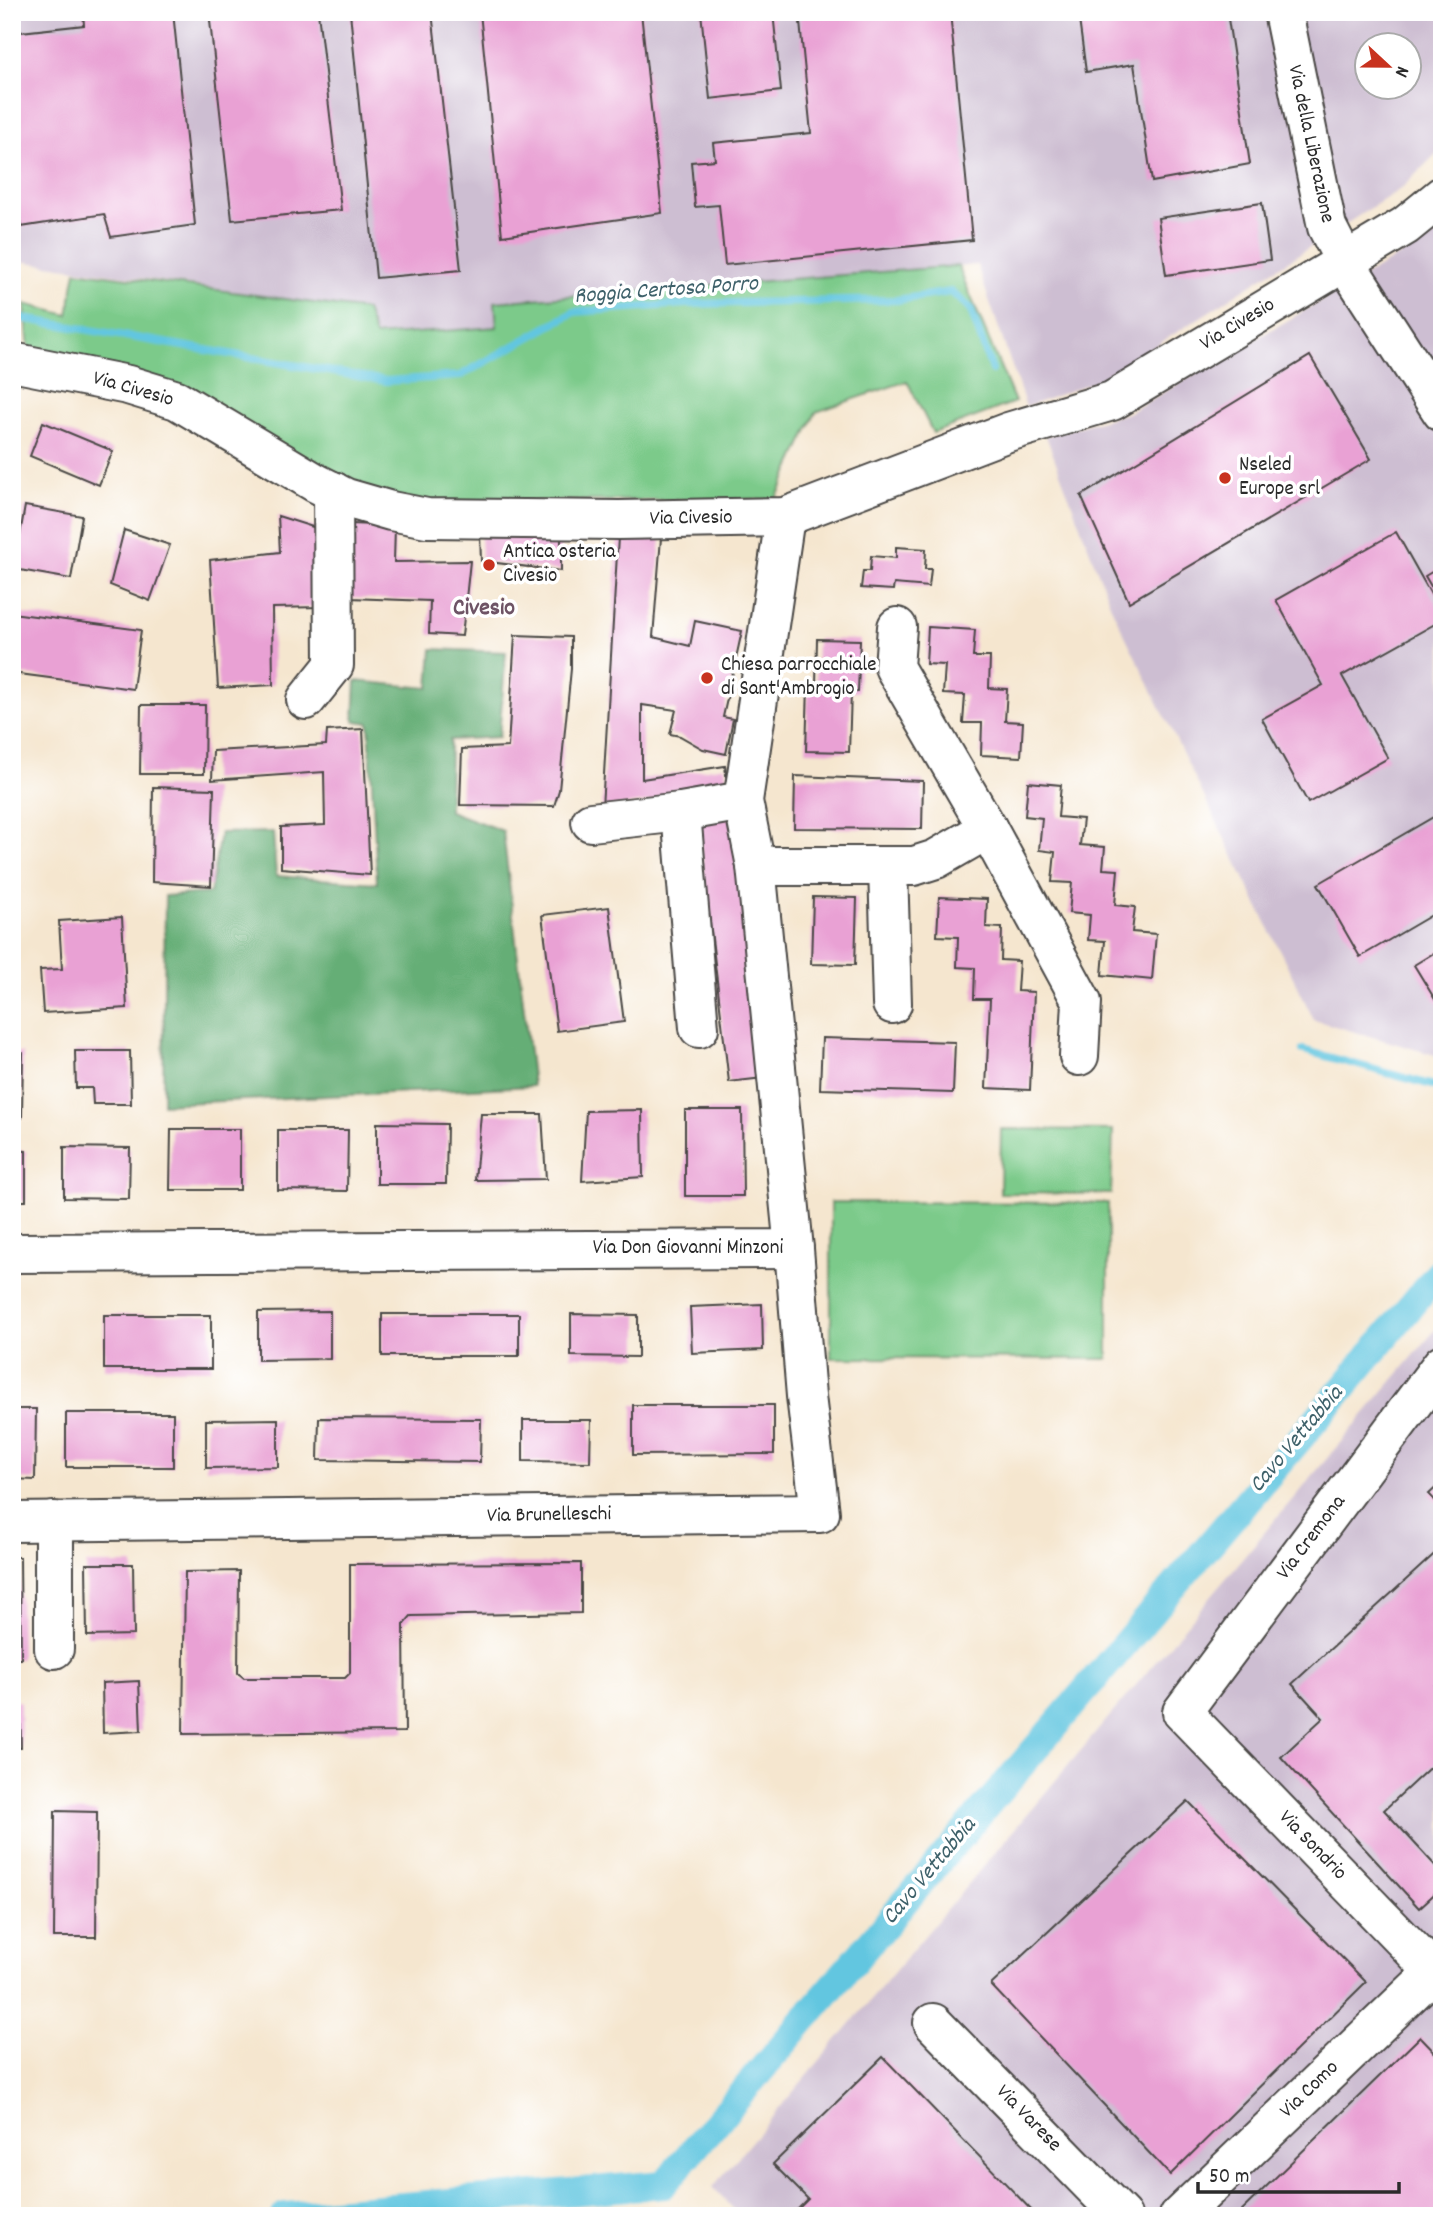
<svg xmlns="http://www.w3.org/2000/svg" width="1454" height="2228" font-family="Dekko,sans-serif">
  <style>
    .industrial { fill: #cdbed2; fill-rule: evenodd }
    .green { fill: #7cca8a; stroke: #547a5a; stroke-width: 2 }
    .forest { fill: #65ae76; stroke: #486c50; stroke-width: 2 }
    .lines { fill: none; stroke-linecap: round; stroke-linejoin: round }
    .stream { stroke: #62c6e0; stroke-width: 8 }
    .canal { stroke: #62c6e0; stroke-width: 28 }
    .building { fill: #e9a1d4 }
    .minor-casing { stroke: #494744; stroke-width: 42 }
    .minor { stroke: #fff; stroke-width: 38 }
    .poi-dot { fill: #c8321e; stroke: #fff; stroke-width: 2.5 }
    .labels { text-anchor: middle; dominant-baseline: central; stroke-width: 7; stroke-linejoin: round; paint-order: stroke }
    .street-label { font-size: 21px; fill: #2b2b2b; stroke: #fff }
    .poi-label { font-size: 21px; fill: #2b2b2b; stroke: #fff; text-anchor: start }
    .water-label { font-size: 23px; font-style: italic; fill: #3e616a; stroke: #fff }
    .quarter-label { font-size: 24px; font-weight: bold; fill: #6e5466; stroke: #fff }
  </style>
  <rect width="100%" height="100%" fill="#fff"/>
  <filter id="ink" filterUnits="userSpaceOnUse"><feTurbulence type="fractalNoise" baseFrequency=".0143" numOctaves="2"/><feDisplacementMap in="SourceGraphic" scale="14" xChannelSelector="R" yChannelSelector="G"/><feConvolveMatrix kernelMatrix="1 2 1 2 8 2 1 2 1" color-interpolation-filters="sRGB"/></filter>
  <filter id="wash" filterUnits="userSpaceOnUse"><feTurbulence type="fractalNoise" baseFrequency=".00686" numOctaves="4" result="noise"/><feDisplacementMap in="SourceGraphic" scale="28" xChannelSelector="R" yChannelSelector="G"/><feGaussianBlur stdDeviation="1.57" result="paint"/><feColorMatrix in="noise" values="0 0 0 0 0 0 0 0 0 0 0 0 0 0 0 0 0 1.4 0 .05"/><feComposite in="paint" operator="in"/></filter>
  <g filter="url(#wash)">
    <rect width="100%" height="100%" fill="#f5e6cf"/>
    <g class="industrial">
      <path d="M12 12H1442V148L1402 188 1107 377 1026 407 977 265 496 302 498 327 375 336 365 310 12 260ZM1366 46H1408V88H1366Z"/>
      <path d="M1442 231V1057L1314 1020 1112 609 1046 436 1128 413Z"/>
      <path d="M1442 1322V2216H740L713 2187Z"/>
    </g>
    <g class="green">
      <path d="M958 266 1015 402 933 433 907 381 816 412 776 499 424 502 358 488 29 351 25 304 68 315 76 271 366 310 375 336 497 327 495 302Z"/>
      <path d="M1001 1129 1113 1130 1111 1194 1000 1193Z"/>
      <path d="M831 1202 1108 1203V1359L831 1358Z"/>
    </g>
    <path class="forest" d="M432 649 506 652 499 737 450 740 449 811 503 831 533 1086 163 1104 165 896 210 893 220 833 273 832 276 876 377 883 369 723 354 721 356 681 429 688Z"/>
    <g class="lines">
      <g class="stream">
        <path d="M20 318 386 381 460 376 574 312 685 304 897 300 951 292 970 308 992 370"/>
        <path d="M1303 1050 1442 1088"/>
      </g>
      <path class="canal" d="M285 2216 664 2184 1338 1394 1442 1269"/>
    </g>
    <g id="blocks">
      <g class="building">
        <path d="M83 12H173L195 225 111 237 104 214 21 227 12 142V33L84 25Z"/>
        <path d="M209 12H318L341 210 232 220Z"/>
        <path d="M350 12H432L461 270 376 278Z"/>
        <path d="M480 12H641L662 213 502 236Z"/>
        <path d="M701 12H773L781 91 710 99Z"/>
        <path d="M799 12H950L972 240 725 265 719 205 695 207 691 162 715 160 713 143 811 133Z"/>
        <path d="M1078 12H1227L1250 164 1152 182 1134 64 1086 72Z"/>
        <path d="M1262 203 1270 260 1166 275 1158 218Z"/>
        <path d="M1310 356 1371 459 1129 602 1081 496Z"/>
        <path d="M43 422 113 451 99 485 30 456Z"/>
        <path d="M25 506 82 516 71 579 14 569Z"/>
        <path d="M278 516 316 528 322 607 272 608 273 685 218 688 210 560 280 552Z"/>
        <path d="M351 524 395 526 394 562 470 561 462 636 429 634 430 601 350 598Z"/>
        <path d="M124 530 170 545 150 601 110 585Z"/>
        <path d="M1396 532 1442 614V620L1342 676 1388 758 1308 803 1262 719 1323 685 1276 600Z"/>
        <path d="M480 533 561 534V571L481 561Z"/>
        <path d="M618 537 661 538 653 637 690 646 695 621 742 631 723 717 733 719 726 754 703 749 680 736 670 734 676 710 642 705V779L725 766 728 792 602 808Z"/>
        <path d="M896 547 926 549 925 569H931L929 587 894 584 893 590 861 588 863 571H870L871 556 896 558Z"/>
        <path d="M1442 566V605L1425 576Z"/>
        <path d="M12 613 141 630 133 689 12 673Z"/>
        <path d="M928 627 975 630 973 657H990L989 688 1007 689 1005 721 1023 722 1021 757 981 755 982 723H963L965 695 943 694 945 665 926 664Z"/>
        <path d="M515 635 571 637V669L559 790 554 806 460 805 462 749 508 747Z"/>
        <path d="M817 639 860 640 858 692H851L849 752 806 751 808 685 816 686Z"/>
        <path d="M141 705H205L204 774H140Z"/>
        <path d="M363 729 370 875 281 868V827L325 825 324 772 212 780 213 751 326 745 327 731Z"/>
        <path d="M795 776 923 781 922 829 794 828Z"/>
        <path d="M1028 782 1061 785 1058 817 1083 819 1080 845 1105 847 1103 869 1118 870 1115 905 1135 907 1132 932 1156 934 1152 980 1102 975 1105 941 1088 940 1090 915 1069 913 1072 883 1052 882 1055 852 1039 850 1042 818 1025 816Z"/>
        <path d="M153 787 214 789 211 886 152 882Z"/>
        <path d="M1442 812V909L1360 957 1318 884Z"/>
        <path d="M732 816 763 1078 729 1082 698 820Z"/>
        <path d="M813 897 857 898 855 965 811 964Z"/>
        <path d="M939 897 987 899 986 927 1002 928 1001 960 1019 961 1017 991 1034 992 1030 1090 986 1088 990 999H974L975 968 957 967 958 937 937 936Z"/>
        <path d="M609 907 624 1022 557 1031 542 915Z"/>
        <path d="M122 917 127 1008 43 1013 40 970 62 969 59 921Z"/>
        <path d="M1442 948V1011L1414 965Z"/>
        <path d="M822 1038 955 1042 953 1093 820 1089Z"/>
        <path d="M75 1051H130L131 1104H93L92 1088H76Z"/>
        <path d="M12 1053H23L22 1118H12Z"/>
        <path d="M642 1110 643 1177 582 1181 586 1111Z"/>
        <path d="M685 1110H742L743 1196H685Z"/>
        <path d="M481 1114H542L546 1179 475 1180Z"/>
        <path d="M377 1123 447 1124 446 1184H377Z"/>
        <path d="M171 1129H240V1190H170Z"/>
        <path d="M278 1130H348L347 1191 278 1190Z"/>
        <path d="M64 1147 130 1148 129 1199 64 1198Z"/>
        <path d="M12 1150 26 1151V1201H12Z"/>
        <path d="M762 1304 763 1350 692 1353 690 1307Z"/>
        <path d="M330 1311V1359L258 1360V1312Z"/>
        <rect x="382" y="1314" width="137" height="42"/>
        <path d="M571 1314 638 1315V1357L571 1356Z"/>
        <rect x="104" y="1315" width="107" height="54"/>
        <path d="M633 1405H774V1454L633 1455Z"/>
        <path d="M12 1409H36L35 1480 12 1479Z"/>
        <rect x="66" y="1413" width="107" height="54"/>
        <path d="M319 1418 481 1419 480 1462 318 1460Z"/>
        <path d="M278 1419V1467L206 1468V1420Z"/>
        <path d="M523 1420H591L590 1462 523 1461Z"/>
        <path d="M1442 1482V1508L1429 1494Z"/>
        <path d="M1442 1547V1679L1435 1685 1442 1692V1764L1438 1760 1384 1810 1442 1873V1887L1419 1908 1281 1757 1323 1718 1292 1684Z"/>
        <path d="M12 1557H20L21 1659H12Z"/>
        <path d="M581 1563V1613L411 1616 404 1624 405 1732 183 1734 185 1572 239 1571 238 1673 244 1678H345L350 1673V1564Z"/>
        <path d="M86 1564H133L134 1635 87 1636Z"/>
        <path d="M139 1681 141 1731 103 1733 102 1683Z"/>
        <path d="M20 1701 21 1748H12V1702Z"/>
        <path d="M1188 1801 1366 1982 1170 2175 991 1985Z"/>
        <path d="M55 1811 97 1812 96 1937H54Z"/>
        <path d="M1420 2037 1442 2060V2216H1236Z"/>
        <path d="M883 2057 1037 2216H791L808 2199 773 2164Z"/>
      </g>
    </g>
  </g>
  <g filter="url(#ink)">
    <use href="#blocks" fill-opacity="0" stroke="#494744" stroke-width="2"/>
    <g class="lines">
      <defs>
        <g id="minor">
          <path d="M1283 12 1327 227 1345 262 1442 412"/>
          <path d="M12 362 128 385 177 400 316 483 346 498 391 511 427 518 619 520 785 517 1008 432 1112 401 1405 226 1442 196"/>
          <path d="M897 627 894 667 988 829 1082 1002 1079 1056"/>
          <path d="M306 700 334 665 333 491"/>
          <path d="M681 812 699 1028"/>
          <path d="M591 822 681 812 743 801"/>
          <path d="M756 866H914L936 859 988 829"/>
          <path d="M888 867 892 1004"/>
          <path d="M12 1253 794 1249 756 866 743 801 785 517"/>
          <path d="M1442 1364 1182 1712 1442 1980"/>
          <path d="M54 1521V1649"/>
          <path d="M12 1522 820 1513 806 1396 794 1249"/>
          <path d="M933 2023 1122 2216"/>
          <path d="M1179 2216 1442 1964"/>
        </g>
      </defs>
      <use href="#minor" class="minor-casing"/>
      <use href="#minor" class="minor"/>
    </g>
  </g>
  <g class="poi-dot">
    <circle cx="1225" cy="478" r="7"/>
    <circle cx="489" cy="565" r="7"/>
    <circle cx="707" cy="678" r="7"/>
  </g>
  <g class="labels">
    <g class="street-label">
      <text transform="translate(1310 144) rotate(78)">Via della Liberazione</text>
      <text transform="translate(1238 325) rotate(-31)">Via Civesio</text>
      <text transform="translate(133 390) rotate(16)">Via Civesio</text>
      <text transform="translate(691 519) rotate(-1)">Via Civesio</text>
      <text x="688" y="1249">Via Don Giovanni Minzoni</text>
      <text transform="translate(549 1516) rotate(-1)">Via Brunelleschi</text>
      <text transform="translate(1312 1538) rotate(-53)">Via Cremona</text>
      <text transform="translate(1312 1846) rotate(46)">Via Sondrio</text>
      <text transform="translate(1310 2090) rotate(-44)">Via Como</text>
      <text transform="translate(1028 2119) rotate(46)">Via Varese</text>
    </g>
    <g class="poi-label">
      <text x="1239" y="466">Nseled<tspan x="1239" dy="24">Europe srl</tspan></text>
      <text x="503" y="553">Antica osteria<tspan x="503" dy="24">Civesio</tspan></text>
      <text x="721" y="666">Chiesa parrocchiale<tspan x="721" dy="24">di Sant'Ambrogio</tspan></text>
    </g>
    <g class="water-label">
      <text transform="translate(666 291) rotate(-4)">Roggia Certosa Porro</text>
      <text transform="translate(1297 1440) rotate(-50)">Cavo Vettabbia</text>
      <text transform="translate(930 1872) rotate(-50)">Cavo Vettabbia</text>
    </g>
    <g class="quarter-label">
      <text x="484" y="609">Civesio</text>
    </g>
  </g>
  <rect width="1454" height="2228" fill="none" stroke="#fff" stroke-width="42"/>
  <g transform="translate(1388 66) rotate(112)"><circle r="33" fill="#ffffff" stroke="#aaaaaa" stroke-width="2"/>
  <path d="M0-5L12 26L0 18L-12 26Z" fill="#c8321e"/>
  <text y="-10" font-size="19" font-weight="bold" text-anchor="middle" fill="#2b2b2b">N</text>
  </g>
  <path d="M1198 2182v10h201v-10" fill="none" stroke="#2b2b2b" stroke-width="3.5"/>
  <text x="1209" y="2182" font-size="21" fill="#2b2b2b" stroke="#ffffff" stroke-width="5" paint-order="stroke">50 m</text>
</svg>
